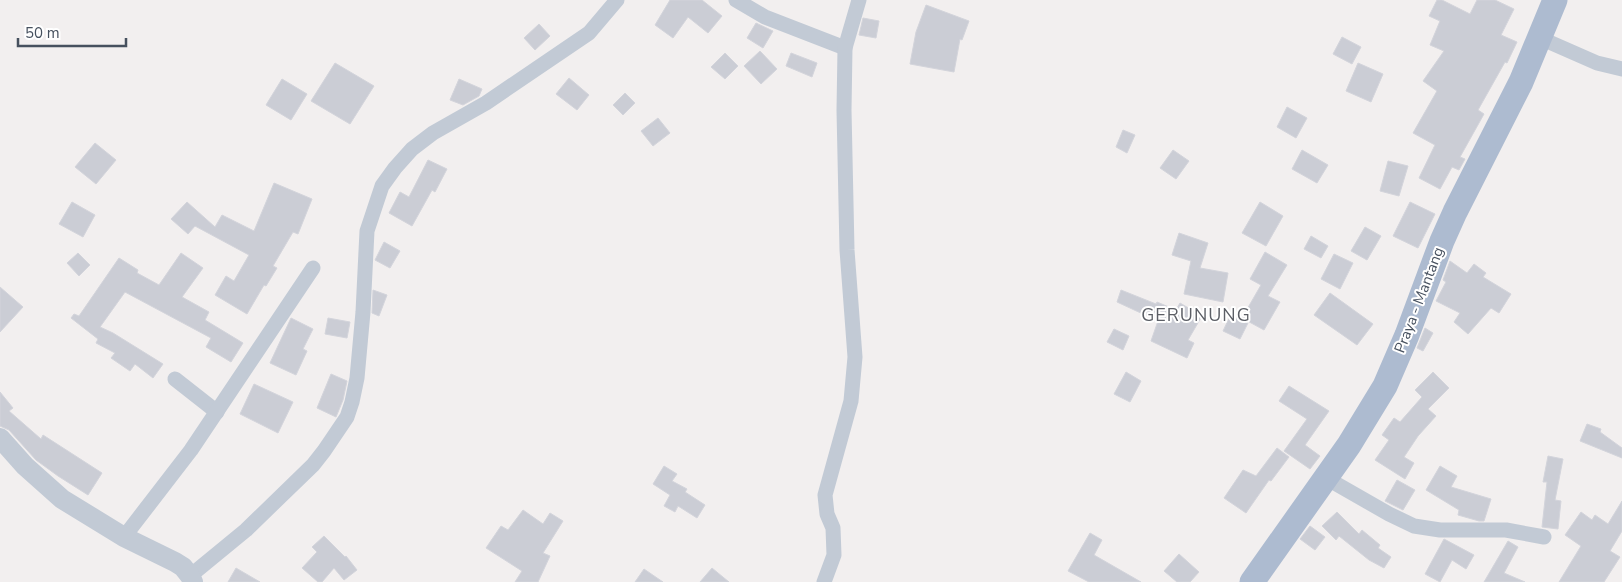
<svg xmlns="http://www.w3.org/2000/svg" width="1622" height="582" font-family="'Nunito Sans',sans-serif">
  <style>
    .building { fill: #cbcdd5; stroke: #d3d4db }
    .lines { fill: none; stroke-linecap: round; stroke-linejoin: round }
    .minor { stroke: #c2cad5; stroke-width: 15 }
    .tertiary { stroke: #c2cad5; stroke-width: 20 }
    .primary { stroke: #adbbd0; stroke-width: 25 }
    .labels { text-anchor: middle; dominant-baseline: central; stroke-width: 4; stroke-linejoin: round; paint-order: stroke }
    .street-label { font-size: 15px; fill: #46505e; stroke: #fff }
    .quarter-label { font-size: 18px; letter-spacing: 1px; fill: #5b5e65; stroke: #fff }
  </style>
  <rect width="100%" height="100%" fill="#f2efef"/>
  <g class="building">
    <path d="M670 0H702L722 16 708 33 688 17 673 38 655 25Z"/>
    <path d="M1437 0H1442L1470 14 1477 0H1495L1514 9 1501 35 1517 42 1507 63 1505 62 1478 110 1484 114 1460 157 1465 159 1459 170 1452 167 1440 189 1419 178 1435 145 1413 133 1437 91 1423 81 1444 51 1430 45 1440 21 1429 16Z"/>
    <path d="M926 5 969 21 962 40 960 39 954 72 910 64 916 32Z"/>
    <path d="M863 18 879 21 876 38 859 35Z"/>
    <path d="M756 23 773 31 763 48 747 38Z"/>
    <path d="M539 24 550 36 535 50 524 38Z"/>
    <path d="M1342 37 1361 47 1352 64 1333 54Z"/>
    <path d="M760 51 777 69 761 84 744 66Z"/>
    <path d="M725 53 738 66 725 79 711 67Z"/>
    <path d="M791 53 817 63 812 77 786 66Z"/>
    <path d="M335 63 374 86 350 124 311 101Z"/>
    <path d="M1358 63 1383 74 1371 102 1346 91Z"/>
    <path d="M569 78 589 95 577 110 556 94Z"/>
    <path d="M282 79 307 94 291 120 266 105Z"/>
    <path d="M459 79 482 89 479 96 463 105 450 100Z"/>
    <path d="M625 93 635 103 623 115 613 105Z"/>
    <path d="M1287 107 1307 118 1296 138 1277 127Z"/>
    <path d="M658 118 670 133 653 146 641 131Z"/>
    <path d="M1123 130 1135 135 1127 153 1116 147Z"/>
    <path d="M95 143 116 160 96 184 75 167Z"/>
    <path d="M1173 150 1189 161 1176 179 1160 168Z"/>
    <path d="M1302 150 1328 165 1317 183 1292 169Z"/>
    <path d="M428 160 447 169 435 192 432 190 412 226 389 213 400 192 409 197Z"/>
    <path d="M1388 161 1408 166 1399 196 1380 191Z"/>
    <path d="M274 183 312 199 298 234 293 232 273 266 277 268 266 286 264 285 247 314 215 295 226 276 234 281 249 255 195 226 188 234 171 219 187 202 215 227 222 215 254 231Z"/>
    <path d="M72 202 95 215 83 237 59 224Z"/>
    <path d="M1260 202 1283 216 1266 246 1242 233Z"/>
    <path d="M1410 202 1435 214 1418 248 1393 236Z"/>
    <path d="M1365 227 1381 236 1367 260 1351 251Z"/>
    <path d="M1179 233 1208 243 1200 268 1228 273 1223 302 1184 294 1191 261 1172 255Z"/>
    <path d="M1311 236 1328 246 1321 258 1304 249Z"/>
    <path d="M384 242 400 251 390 268 375 260Z"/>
    <path d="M1265 252 1287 265 1268 296 1280 302 1264 330 1242 318 1261 285 1250 279Z"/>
    <path d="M78 253 90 265 79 276 67 263Z"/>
    <path d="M181 253 203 268 182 297 209 312 205 320 243 343 231 362 206 347 211 338 125 292 100 327 113 333 163 364 153 378 135 364 130 371 111 358 115 353 96 343 98 339 71 318 74 314 79 316 119 258 138 270 137 273 159 285Z"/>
    <path d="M1334 254 1353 263 1340 289 1321 279Z"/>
    <path d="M1450 261 1467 273 1474 264 1486 273 1483 277 1511 294 1499 313 1491 308 1468 334 1454 322 1460 313 1436 301 1446 282 1443 280Z"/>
    <path d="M0 287 23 307 0 332Z"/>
    <path d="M373 290 387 295 379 316 372 313Z"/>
    <path d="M1121 290 1156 304 1157 302 1176 310 1180 303 1202 316 1188 340 1194 343 1187 358 1151 341 1158 321 1117 302Z"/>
    <path d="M1330 293 1373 324 1357 345 1314 315Z"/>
    <path d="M1231 314 1248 323 1240 339 1223 331Z"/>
    <path d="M291 318 313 329 303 349 307 351 296 375 270 363Z"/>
    <path d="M328 318 350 322 347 338 325 334Z"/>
    <path d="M1425 328 1433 333 1423 351 1417 348Z"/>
    <path d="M1114 329 1129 336 1123 350 1107 342Z"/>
    <path d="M1126 372 1141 381 1130 402 1114 394Z"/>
    <path d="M1433 372 1449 388 1428 409 1436 416 1418 436 1404 457 1414 463 1405 479 1375 460 1389 440 1382 435 1394 418 1400 422 1422 397 1415 390Z"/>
    <path d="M331 374 347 381 343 400 336 417 317 408Z"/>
    <path d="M254 384 293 402 278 433 240 414Z"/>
    <path d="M1289 386 1329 411 1305 445 1320 456 1310 469 1284 451 1307 419 1279 401Z"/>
    <path d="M0 392 13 408 9 411 41 439 43 435 102 473 88 495 58 476 36 460 9 430 0 426Z"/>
    <path d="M1587 424 1601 429 1600 432 1622 448V458L1580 441Z"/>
    <path d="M1277 448 1289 457 1271 481 1269 480 1246 513 1224 498 1243 470 1256 476Z"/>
    <path d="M1548 456 1563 459 1555 500 1561 501 1558 529 1542 527 1547 482H1543Z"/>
    <path d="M664 466 677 474 672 481 687 489 685 492 705 505 697 518 678 506 675 512 664 506 670 495 653 484Z"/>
    <path d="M1440 466 1457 476 1451 487 1491 499 1484 521H1479L1458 515 1459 510 1426 490Z"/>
    <path d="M1397 480 1415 490 1403 510 1385 501Z"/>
    <path d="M1622 501V531L1610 551 1620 557 1604 582H1559L1581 546 1565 535 1581 512 1592 520 1595 515 1608 524Z"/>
    <path d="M523 510 543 524 550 513 563 521 543 553 550 556 538 582H515L522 571 486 548 501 526 508 530Z"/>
    <path d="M1337 512 1359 534 1362 530 1380 545 1378 548 1391 557 1384 568 1369 560 1339 536 1336 540 1322 526Z"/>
    <path d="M1310 526 1325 537 1315 550 1300 539Z"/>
    <path d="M1090 533 1102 540 1094 555 1141 582H1089L1068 571Z"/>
    <path d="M324 536 345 557 346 556 357 570 344 580 334 568 322 582H318L302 568 317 552 312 547Z"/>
    <path d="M1444 539 1474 555 1466 569 1452 560 1440 582 1425 574Z"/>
    <path d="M1508 541 1518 547 1504 573 1525 582H1484Z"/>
    <path d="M1179 554 1199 572 1190 582H1177L1164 571Z"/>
    <path d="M236 568 260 582H228Z"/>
    <path d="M712 568 729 582H700Z"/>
    <path d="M644 569 663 582H635Z"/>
  </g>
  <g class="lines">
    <g class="minor">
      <path d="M736 0 765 17 845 48"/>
      <path d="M1540 38 1597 63 1622 69"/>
      <path d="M175 379 217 412"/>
      <path d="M1326 478 1389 514 1414 526 1440 530H1506L1544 537"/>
      <path d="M124 537 191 450 313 268"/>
      <path d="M190 576 246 530 313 465 324 451 347 417 352 402 357 378 363 312 367 231 382 186 395 168 412 149 433 133 486 103 589 33 617 0"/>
      <path d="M824 582 834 555 833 528 827 514 825 495 851 401 855 357 847 250 844 110 845 48 859 0"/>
    </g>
    <path class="tertiary" d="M0 438 25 466 62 499 124 537 175 562 183 567 190 576 193 582"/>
    <path class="primary" d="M1252 582 1349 445 1385 386 1407 335 1442 241 1455 212 1521 82 1555 0"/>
  </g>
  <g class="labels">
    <g class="street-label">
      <text transform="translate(1419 300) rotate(-69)">Praya - Mantang</text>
    </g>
    <g class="quarter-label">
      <text x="1196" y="315">GERUNUNG</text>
    </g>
  </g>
  <path d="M18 38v8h108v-8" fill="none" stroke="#46505e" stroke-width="2.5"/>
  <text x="25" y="38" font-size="15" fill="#46505e" stroke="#ffffff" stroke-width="4" paint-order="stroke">50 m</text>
</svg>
